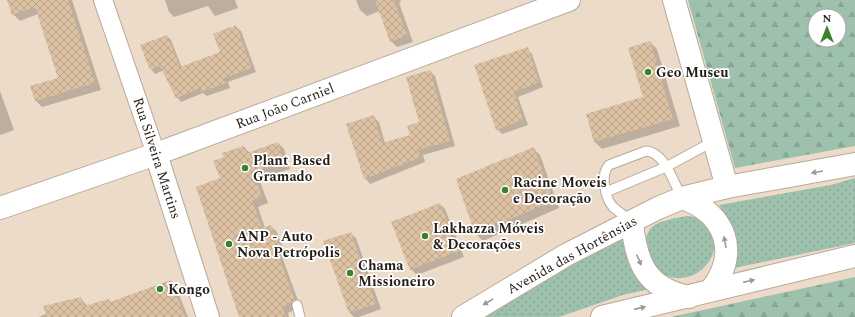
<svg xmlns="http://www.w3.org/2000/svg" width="855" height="317" font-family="Spectral,serif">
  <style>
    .grass { fill: url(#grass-dots) }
    .forest { fill: url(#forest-firs); fill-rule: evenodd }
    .shadow { fill: #0003 }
    .building { fill: url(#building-cross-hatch) }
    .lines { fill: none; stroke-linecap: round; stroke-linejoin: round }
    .service-casing { stroke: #b9a998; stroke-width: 11 }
    .minor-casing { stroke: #b9a998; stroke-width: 20 }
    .tertiary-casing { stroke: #b9a998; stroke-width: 24 }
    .primary-casing { stroke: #b9a998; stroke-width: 24 }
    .service { stroke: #fff; stroke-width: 9 }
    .minor { stroke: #fff; stroke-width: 18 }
    .tertiary { stroke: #fff; stroke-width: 22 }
    .primary { stroke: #fff; stroke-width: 22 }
    .oneway { fill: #9c9a97 }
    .poi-dot { fill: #3b8228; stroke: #fff; stroke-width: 1.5 }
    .labels { text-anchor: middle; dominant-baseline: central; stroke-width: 3.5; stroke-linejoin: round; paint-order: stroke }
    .poi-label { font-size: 14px; font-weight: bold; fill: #241e17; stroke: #fff; text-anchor: start }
    .street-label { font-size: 14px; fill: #241e17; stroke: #fff }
  </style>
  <defs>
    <pattern id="grass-dots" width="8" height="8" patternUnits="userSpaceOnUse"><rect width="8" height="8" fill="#9dc1ac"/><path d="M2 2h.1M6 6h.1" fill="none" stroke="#87a593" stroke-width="1.8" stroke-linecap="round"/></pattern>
    <pattern id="forest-firs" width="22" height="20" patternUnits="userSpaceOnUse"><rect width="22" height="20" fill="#9dc1ac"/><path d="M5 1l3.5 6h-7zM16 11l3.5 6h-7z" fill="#87a593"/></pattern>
    <pattern id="building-cross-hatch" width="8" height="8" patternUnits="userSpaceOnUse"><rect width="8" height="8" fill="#dcc1a3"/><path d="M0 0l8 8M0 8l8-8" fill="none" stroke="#bda58c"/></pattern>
  </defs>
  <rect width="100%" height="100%" fill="#ecdbc9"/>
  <g class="grass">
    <path d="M855 178V243L729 269 727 219 719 205 831 185Z"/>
    <path d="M687 216 697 217C708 228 719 239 712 256 703 276 678 286 659 271 648 263 640 238 652 227 660 220 677 218 687 216Z"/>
    <path d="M628 235C626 266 630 267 650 289L623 295 559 317H483L547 277Z"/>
  </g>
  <g class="forest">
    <path d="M688 0H855V146L735 168ZM815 16H839V40H815Z"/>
    <path d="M855 277V317H671Z"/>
  </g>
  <g class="shadow">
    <path d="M8 0H72L101 90 42 107 36 101 32 87 59 78 38 14 20 21 13 14Z"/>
    <path d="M165 0H235L238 8 215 16 208 6 174 17 169 12Z"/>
    <path d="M356 0H400L401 2 399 3 413 42 397 47 391 41 380 11 367 16 360 10Z"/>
    <path d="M236 27 241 31 256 72 228 82 230 88 207 96 203 93 181 102 177 97 164 70 155 74 151 69 167 36 171 40 182 68 221 52Z"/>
    <path d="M650 42 657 49 680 126 602 149 595 142 587 114 644 97Z"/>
    <path d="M527 49 532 54 543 87 518 97 528 125 502 134 497 129Z"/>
    <path d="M430 71 435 76 455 146 423 155 425 162 370 184 365 178 373 116 379 122 385 143 411 135 420 123Z"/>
    <path d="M0 91 14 130 0 135Z"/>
    <path d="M278 143 284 149 290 169 259 179 268 203 258 207 265 228 271 226 277 232 285 252 281 254 300 306 297 309 288 313 289 317H240L221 179 244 147 250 153Z"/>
    <path d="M533 148 540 155 559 208 483 241 476 234 457 180Z"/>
    <path d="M440 204 445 209 464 257 417 275 411 269Z"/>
    <path d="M350 233 356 238 381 309 359 317H354L350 313Z"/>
    <path d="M171 281 176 287 188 317H39L81 298 87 306 109 300 111 303Z"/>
  </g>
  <g class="building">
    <path d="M7 0H68L95 83 35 101 30 86 58 78 35 7 12 15Z"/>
    <path d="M375 0H394L407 35 390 42Z"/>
    <path d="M236 25 252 68 224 78 226 83 201 92 200 88 176 98 160 66 150 70 140 45 167 35 180 67 220 52 213 34Z"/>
    <path d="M650 41 673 119 594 142 586 114 643 97 628 48Z"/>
    <path d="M528 47 539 82 514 92 523 120 496 130 474 65Z"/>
    <path d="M430 70 450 141 418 150 421 157 364 179 346 124 374 115 382 143 410 135 407 126 419 122 406 77Z"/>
    <path d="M278 142 284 162 253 172 262 197 252 200 262 228 271 225 280 246 276 248 295 300 291 303 282 307 286 317H239L196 187 220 178 213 161 224 157 222 153 244 146 247 153Z"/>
    <path d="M534 147 553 201 475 234 456 179Z"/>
    <path d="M440 203 459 251 410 270 391 222Z"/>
    <path d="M351 232 376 304 349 313 323 241Z"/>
    <path d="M171 280 185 317H47L43 306 81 297 84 306 109 299 110 302Z"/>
  </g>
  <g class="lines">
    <defs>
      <g id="service">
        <path d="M606 192 666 167 714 141"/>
        <path d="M631 221C625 216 619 212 613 207 605 198 600 174 609 165L646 151C665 152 674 184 682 198"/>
        <path d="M297 305 300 317"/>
      </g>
      <path id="minor" d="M103 0 156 154"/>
      <g id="tertiary">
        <path d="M674 0 727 187"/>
        <path d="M156 154 208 317"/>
        <path d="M0 208 156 154 569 0"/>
      </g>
      <g id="primary">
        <path d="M682 198C726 213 740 253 711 290"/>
        <path d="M632 222C636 263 646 288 689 297"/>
        <path d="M463 317 566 255 658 208 682 198 727 187 855 164"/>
        <path d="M602 317 855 256"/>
      </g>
    </defs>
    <use href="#service" class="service-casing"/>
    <use href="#minor" class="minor-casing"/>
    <use href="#tertiary" class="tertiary-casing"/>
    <use href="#primary" class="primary-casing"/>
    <use href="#service" class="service"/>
    <use href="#minor" class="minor"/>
    <use href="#tertiary" class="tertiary"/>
    <use href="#primary" class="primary"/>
  </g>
  <defs><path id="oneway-solid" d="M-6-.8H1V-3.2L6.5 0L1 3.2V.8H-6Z"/></defs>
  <g class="oneway">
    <use href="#oneway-solid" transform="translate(817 172) rotate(170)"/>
    <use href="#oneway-solid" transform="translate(725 242) rotate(-101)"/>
    <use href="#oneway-solid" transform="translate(639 260) rotate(67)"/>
    <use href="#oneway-solid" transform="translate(749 281) rotate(-13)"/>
    <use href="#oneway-solid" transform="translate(488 302) rotate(149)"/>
    <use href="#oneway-solid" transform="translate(640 308) rotate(-13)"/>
  </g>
  <g class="poi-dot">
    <circle cx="648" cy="72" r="4"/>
    <circle cx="245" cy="168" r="4"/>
    <circle cx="505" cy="190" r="4"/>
    <circle cx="425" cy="236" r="4"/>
    <circle cx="229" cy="244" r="4"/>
    <circle cx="350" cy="273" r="4"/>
    <circle cx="160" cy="289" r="4"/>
  </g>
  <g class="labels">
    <g class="poi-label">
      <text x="656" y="72">Geo Museu</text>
      <text x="253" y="160">Plant Based<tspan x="253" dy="16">Gramado</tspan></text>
      <text x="513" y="182">Racine Moveis<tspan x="513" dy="16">e Decoração</tspan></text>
      <text x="433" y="228">Lakhazza Móveis<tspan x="433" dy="16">&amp; Decorações</tspan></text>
      <text x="237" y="236">ANP - Auto<tspan x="237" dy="16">Nova Petrópolis</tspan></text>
      <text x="358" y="265">Chama<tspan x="358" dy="16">Missioneiro</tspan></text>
      <text x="168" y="289">Kongo</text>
    </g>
    <g class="street-label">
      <text transform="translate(285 106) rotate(-21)">Rua João Carniel</text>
      <text transform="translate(157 158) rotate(72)">Rua Silveira Martins</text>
      <text transform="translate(572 255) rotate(-29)">Avenida das Hortênsias</text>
    </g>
  </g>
  <g transform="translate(827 28)"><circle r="19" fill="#ffffff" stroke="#a7a5a2"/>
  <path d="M0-3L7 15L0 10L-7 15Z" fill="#3b8228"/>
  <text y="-6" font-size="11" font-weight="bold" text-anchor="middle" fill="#241e17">N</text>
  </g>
</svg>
